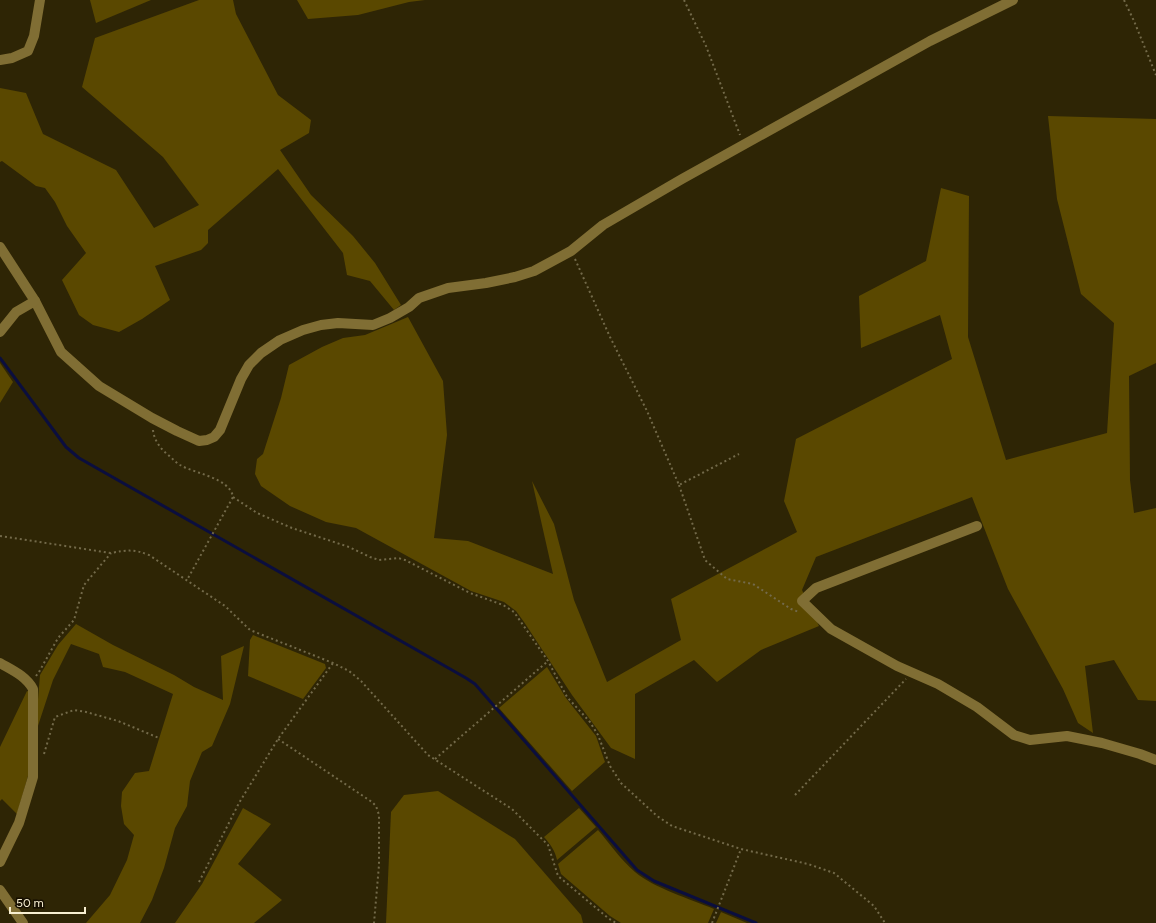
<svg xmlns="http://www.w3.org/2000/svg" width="1156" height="923" font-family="Figtree,sans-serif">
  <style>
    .green { fill: #5a4800 }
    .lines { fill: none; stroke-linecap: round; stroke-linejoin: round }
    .stream { stroke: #0b0e3e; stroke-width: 3 }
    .path { stroke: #736a4a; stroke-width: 2; stroke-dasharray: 2 3; stroke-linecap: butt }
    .minor { stroke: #806e34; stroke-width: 10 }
  </style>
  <rect width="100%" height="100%" fill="#2e2505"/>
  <g class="green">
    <path d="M90 0H151L96 23Z"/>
    <path d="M199 0H233L236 14 278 95 311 120 309 133 280 150 311 195 353 236 375 263 401 305 394 310 370 281 347 275 343 253 278 169 208 230V243L201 250 155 266 170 300 142 319 119 332 93 325 79 315 62 280 86 253 67 226 55 202 45 188 36 186 2 161 0 162V88L26 93 43 134 116 170 154 228 199 205 163 157 82 87 95 38Z"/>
    <path d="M297 0H425L409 2 358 15 308 19Z"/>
    <path d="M1048 116 1156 119V363L1129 376 1130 480 1134 513 1156 508V701L1138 700 1114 660 1085 666 1093 733 1078 723 1063 689 1008 589 972 497 816 557 802 590 819 626 761 650 717 682 694 660 635 694V759L611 748 572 695 524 622 516 611 504 602 471 591 356 528 326 522 290 506 261 486 255 474 257 459 263 454 281 398 289 365 322 347 343 338 365 335 408 317 443 381 447 435 434 538 468 541 553 574 532 481 554 524 574 600 607 682 681 640 671 599 797 532 784 501 796 439 952 359 940 315 861 348 859 296 926 261 941 188 969 196 968 337 1006 460 1107 433 1114 323 1081 294 1057 199Z"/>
    <path d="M0 363 13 382 0 403Z"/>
    <path d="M76 624 113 645 174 675 194 687 223 700 221 656 244 646 230 704 212 746 202 752 190 781 187 806 175 828 164 868 152 900 140 923H86L110 895 127 860 134 835 124 824 121 806 122 792 135 773 149 771 173 694 125 672 103 667 99 654 71 644 53 680 35 735 40 675 58 645Z"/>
    <path d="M253 635 325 664 326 668 303 699 248 676 250 640Z"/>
    <path d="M547 667 566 698 596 736 605 762 572 791 499 708Z"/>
    <path d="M27 691 30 692 28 776 17 814 2 799 0 801V747Z"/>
    <path d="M438 791 515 839 581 915 583 923H386L391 812 404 795Z"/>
    <path d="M243 808 271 824 238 864 282 900 254 923H175L202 884Z"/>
    <path d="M579 808 596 827 557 860C555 850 550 844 544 837Z"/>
    <path d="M598 830C610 844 621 860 635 872 654 888 690 899 714 909L708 923H621L610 916 561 874 558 864Z"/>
    <path d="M721 912 747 923H716Z"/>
  </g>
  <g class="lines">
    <path class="stream" d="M0 358 66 447 79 458 466 678 475 684 637 870 654 881 756 923"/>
    <g class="path">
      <path d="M684 0 706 46 740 135"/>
      <path d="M1124 0 1134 21 1156 75"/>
      <path d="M575 259 610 337 647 411 679 485 739 454"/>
      <path d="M153 430C154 439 159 447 166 453 171 457 175 462 180 465 196 474 230 478 233 497L187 580"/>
      <path d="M679 485 705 560 727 579 753 584 791 609 799 612"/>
      <path d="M233 497 257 513 292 528 349 547 370 557 379 560 398 558 405 560 470 593 503 605 514 612 548 661 567 697 590 722 598 735 610 766 621 783 657 816 672 826 741 849 808 864 834 873 874 906 885 923"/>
      <path d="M0 536 111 553C127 550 134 549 149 555L225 606 250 630 333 663 349 671 361 681 428 755 512 809 548 845 558 876 608 918 616 923"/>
      <path d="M36 676 39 672 58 638 74 620 84 585 111 553"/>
      <path d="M278 739 372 802 376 806 379 815V865L374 923"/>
      <path d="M44 754 55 717 74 710 86 712 118 721 159 738"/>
      <path d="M435 759 548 661"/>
      <path d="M795 795 906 679"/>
      <path d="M199 882 239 803 278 739 333 663"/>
      <path d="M712 923 741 849"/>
    </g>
    <g class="minor">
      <path d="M0 60 12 58 28 51 34 36 40 0"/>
      <path d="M0 247 35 301 61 352 99 386 152 418 177 431 199 441 207 440 214 437 220 430 241 379 249 365 261 353 280 340 303 330 321 325 338 323 373 325 390 318 409 307 419 298 448 288 486 283 515 277 534 271 571 251 603 225 682 179 930 41 1013 0"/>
      <path d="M0 332 16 312 35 301"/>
      <path d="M977 526 816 588 802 601 831 629 897 666 938 684 977 707 1014 735 1030 740 1067 736 1102 743 1140 754 1156 760"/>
      <path d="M0 663C12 670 26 676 33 689V777L19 823 0 862"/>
      <path d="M0 890 23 923"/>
    </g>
  </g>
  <path d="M10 907v6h75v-6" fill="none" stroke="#f8efd1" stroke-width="2"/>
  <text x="16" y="907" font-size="12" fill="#f8efd1" stroke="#150e00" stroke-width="3" paint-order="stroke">50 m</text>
</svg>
